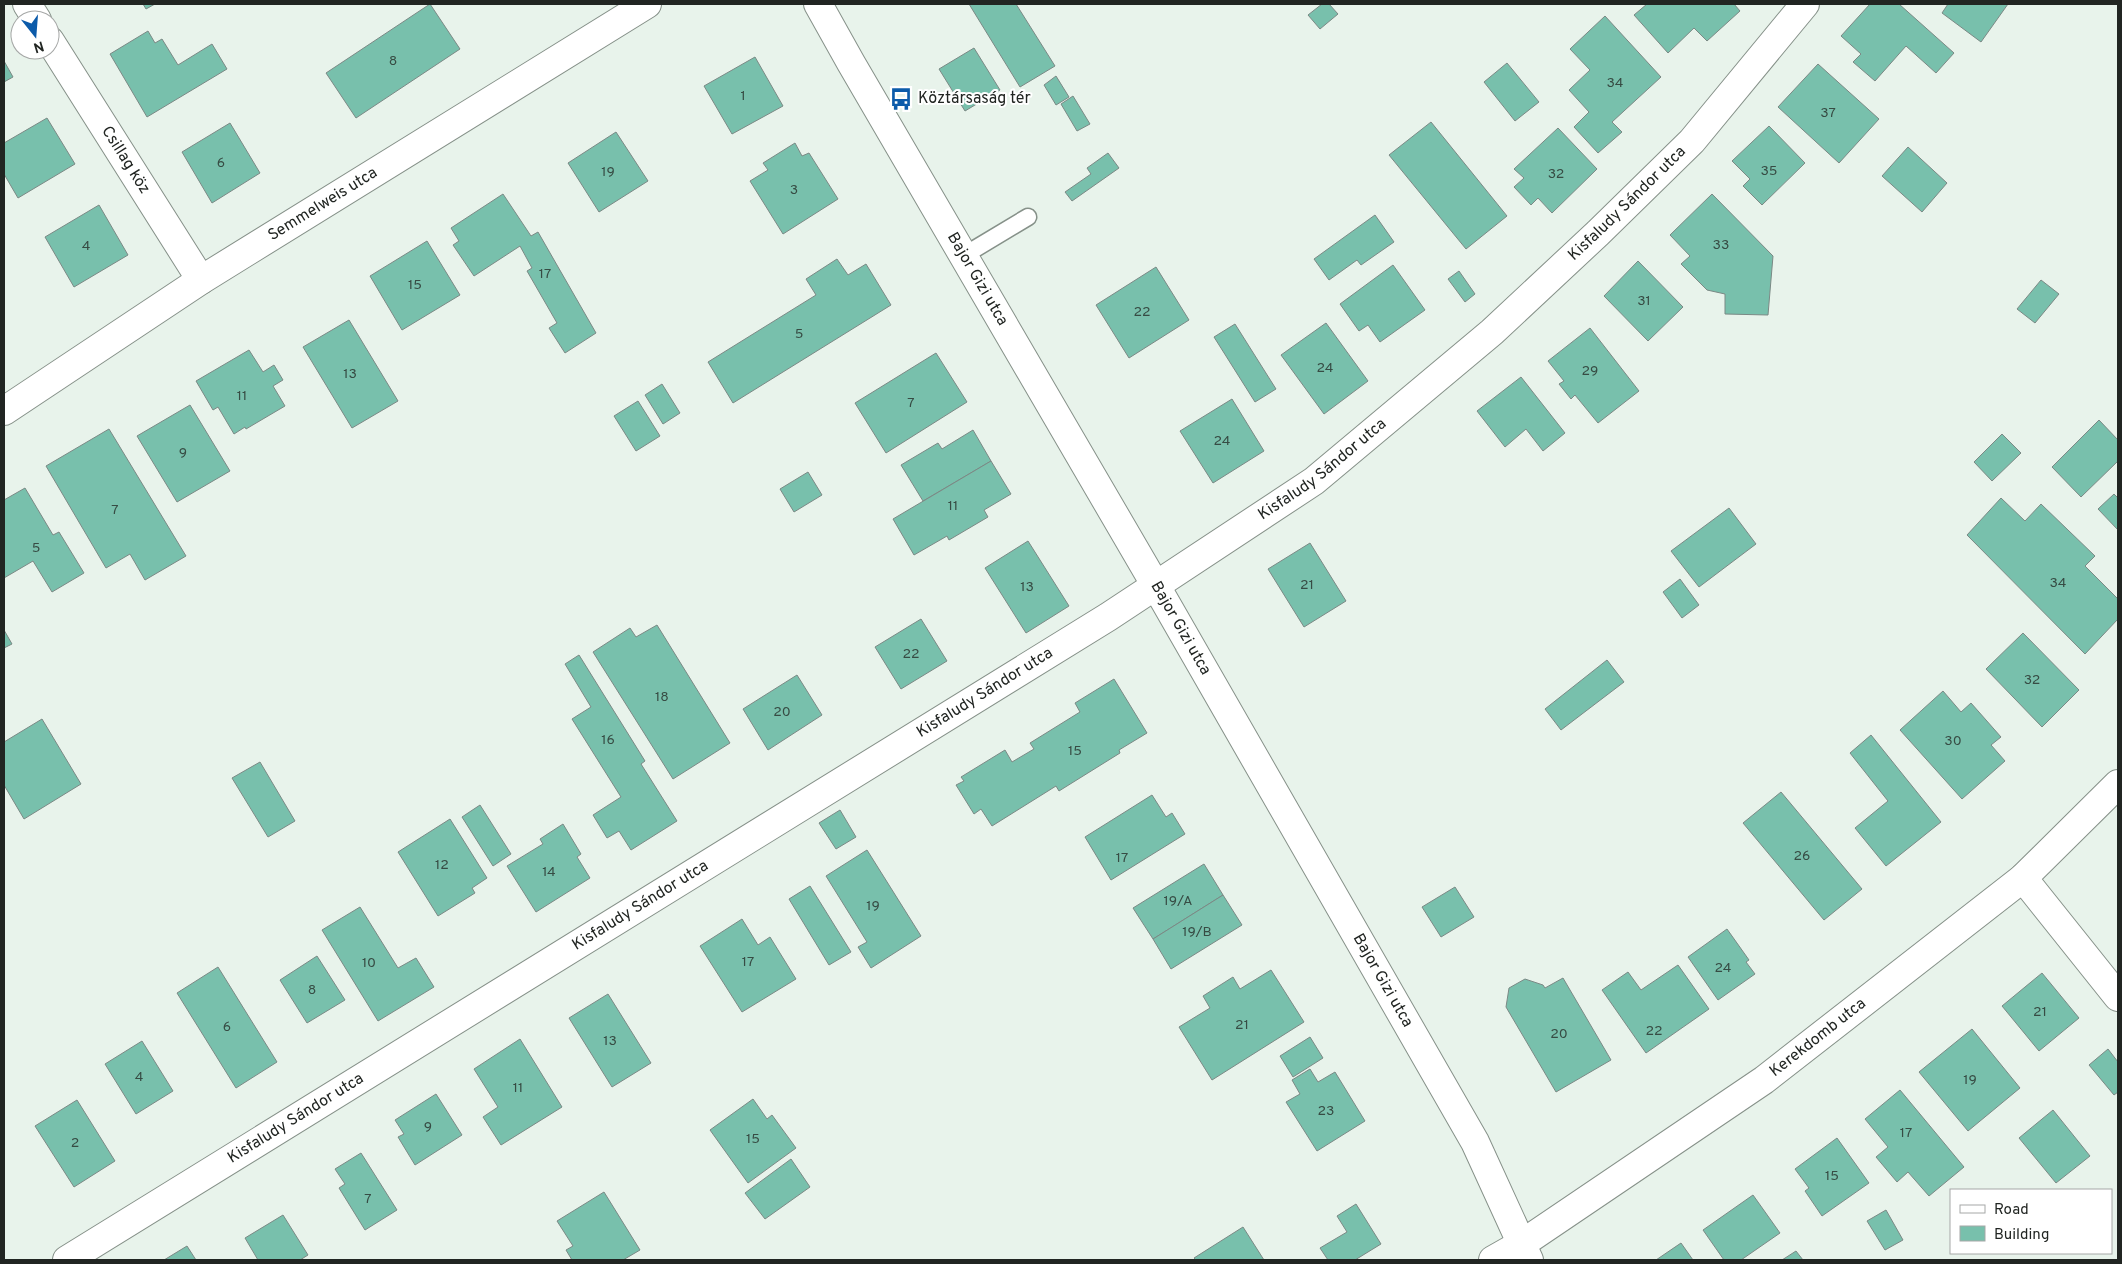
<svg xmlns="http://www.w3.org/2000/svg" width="2122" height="1264" font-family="Overpass,sans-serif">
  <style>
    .building { fill: #78c0ac; stroke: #7b8985 }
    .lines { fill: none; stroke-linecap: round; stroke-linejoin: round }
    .lane-casing { stroke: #869189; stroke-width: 19 }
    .street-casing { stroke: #869189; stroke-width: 30 }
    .secondary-casing { stroke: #869189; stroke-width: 30 }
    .lane { stroke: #fff; stroke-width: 16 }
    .street { stroke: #fff; stroke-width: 28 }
    .secondary { stroke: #fff; stroke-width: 28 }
    .labels { text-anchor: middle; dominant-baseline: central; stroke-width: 4; stroke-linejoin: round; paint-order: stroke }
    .number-label { font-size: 14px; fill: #374c44 }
    .poi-label { font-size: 16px; fill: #212522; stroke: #fff; text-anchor: start }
    .street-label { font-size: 16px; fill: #212522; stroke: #fff }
  </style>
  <rect width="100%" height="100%" fill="#e8f3eb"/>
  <g class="building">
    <path d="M143 4H155L146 9Z"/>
    <path d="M430 4 460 49 356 118 326 73Z"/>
    <path d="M969 4H1016L1055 66 1020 87Z"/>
    <path d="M1322 4H1329L1338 14 1320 29 1308 15Z"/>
    <path d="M1647 4H1734L1740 11 1707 41 1694 28 1668 53 1634 15Z"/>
    <path d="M1870 4H1899L1954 53 1936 73 1906 46 1875 81 1853 62 1861 54 1841 36Z"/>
    <path d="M1948 4H2008L1981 42 1942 13Z"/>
    <path d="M1605 16 1661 77 1612 122 1622 132 1598 153 1574 127 1589 112 1569 90 1590 70 1570 49Z"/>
    <path d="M148 31 155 43 162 39 178 65 212 44 227 69 147 117 110 54Z"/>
    <path d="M974 48 1000 90 965 111 939 69Z"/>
    <path d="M755 57 783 106 732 134 704 86Z"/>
    <path d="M4 61 13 77 4 82Z"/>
    <path d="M1507 63 1539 102 1515 121 1484 82Z"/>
    <path d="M1818 64 1879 119 1839 163 1778 107Z"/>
    <path d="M1056 76 1069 97 1056 105 1044 85Z"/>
    <path d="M1073 96 1090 124 1077 131 1061 104Z"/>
    <path d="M47 118 75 164 18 198 4 174V143Z"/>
    <path d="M1431 122 1507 216 1466 249 1389 155Z"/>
    <path d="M230 123 260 173 212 203 182 152Z"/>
    <path d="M1769 126 1805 163 1762 205 1743 186 1750 179 1732 161Z"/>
    <path d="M1558 128 1597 169 1552 213 1538 198 1531 205 1514 187 1524 178 1514 169Z"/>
    <path d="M616 132 648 181 599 212 568 163Z"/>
    <path d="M795 143 802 156 809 153 838 199 783 234 750 181 768 170 763 163Z"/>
    <path d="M1908 147 1947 183 1922 212 1882 176Z"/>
    <path d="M1108 153 1119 168 1072 201 1065 192 1091 174 1087 168Z"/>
    <path d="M503 194 531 236 538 232 596 333 565 353 549 328 557 323 527 271 532 268 520 246 474 276 453 245 459 241 451 228Z"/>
    <path d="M1712 194 1773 256 1768 315 1725 314V294L1707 290 1681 264 1690 256 1670 235Z"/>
    <path d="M99 205 128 255 74 287 45 237Z"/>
    <path d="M1375 215 1394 242 1361 265 1357 260 1329 280 1314 259Z"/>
    <path d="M427 241 460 295 402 330 370 276Z"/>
    <path d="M837 259 848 275 866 264 891 305 733 403 708 362 816 295 806 279Z"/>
    <path d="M1638 261 1683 307 1648 341 1604 296Z"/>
    <path d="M1393 265 1425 310 1380 342 1368 325 1359 331 1340 304Z"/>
    <path d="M1156 267 1189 320 1129 358 1096 305Z"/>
    <path d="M1459 271 1475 294 1465 302 1448 279Z"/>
    <path d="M2041 280 2059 294 2035 323 2017 309Z"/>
    <path d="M349 320 398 401 352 428 303 347Z"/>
    <path d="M1326 323 1368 381 1324 414 1281 355Z"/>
    <path d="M1235 324 1276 389 1255 402 1214 337Z"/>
    <path d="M1590 328 1639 391 1598 423 1575 395 1571 399 1559 384 1564 381 1548 361Z"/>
    <path d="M249 350 263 372 274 365 283 380 273 386 285 406 246 429 245 427 234 434 218 407 213 410 196 381Z"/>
    <path d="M936 353 967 402 886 453 855 403Z"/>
    <path d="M1521 377 1565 433 1543 451 1526 429 1505 447 1477 411Z"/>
    <path d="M662 384 680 413 663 424 645 395Z"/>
    <path d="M1232 399 1264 451 1213 483 1180 431Z"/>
    <path d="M638 401 660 436 636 451 614 416Z"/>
    <path d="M190 405 230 471 177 502 137 436Z"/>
    <path d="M2099 420 2118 440V461L2081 497 2052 467Z"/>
    <path d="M109 429 186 556 145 580 130 554 106 568 46 466Z"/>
    <path d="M973 430 991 461 923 501 901 465 938 443 942 449Z"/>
    <path d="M2002 434 2021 453 1992 481 1974 462Z"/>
    <path d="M991 461 1011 494 984 510 988 517 949 540 947 536 914 555 893 519Z"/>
    <path d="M808 472 822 495 794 512 780 489Z"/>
    <path d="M25 488 53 535 59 532 84 573 52 592 33 561 4 578V500Z"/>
    <path d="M2114 494 2118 498V530L2098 509Z"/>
    <path d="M2001 498 2025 521 2041 504 2095 556 2085 566 2118 599V619L2085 654 1967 535Z"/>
    <path d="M1729 508 1756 544 1699 587 1671 551Z"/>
    <path d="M1028 541 1069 606 1026 633 985 568Z"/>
    <path d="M1310 543 1346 601 1304 627 1268 569Z"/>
    <path d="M1680 579 1699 605 1682 618 1663 592Z"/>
    <path d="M921 619 947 661 901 689 875 647Z"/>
    <path d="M657 625 730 743 673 779 593 652 630 628 636 637Z"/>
    <path d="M4 630 12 644 4 648Z"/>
    <path d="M2023 633 2079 690 2042 727 1986 669Z"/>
    <path d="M579 655 645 761 641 764 677 821 631 850 619 831 607 838 593 815 621 797 572 719 591 707 565 664Z"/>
    <path d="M1607 660 1624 682 1561 730 1545 709Z"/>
    <path d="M797 675 822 715 768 750 743 709Z"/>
    <path d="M1114 679 1147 733 1119 750 1120 753 1059 791 1056 786 992 826 981 809 974 814 956 785 964 781 961 777 1005 750 1012 762 1034 749 1030 743 1080 712 1075 703Z"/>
    <path d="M1943 691 1961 712 1971 703 2001 737 1991 745 2005 761 1962 799 1900 730Z"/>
    <path d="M42 719 81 784 24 819 4 785V742Z"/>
    <path d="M1871 735 1941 822 1886 866 1855 828 1888 801 1850 753Z"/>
    <path d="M260 762 295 821 268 837 232 778Z"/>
    <path d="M1781 792 1862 889 1824 920 1743 823Z"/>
    <path d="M1152 795 1166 817 1172 813 1185 834 1111 880 1085 837Z"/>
    <path d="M480 805 511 854 493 866 462 817Z"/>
    <path d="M840 810 856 837 836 849 819 823Z"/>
    <path d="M450 819 487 878 472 888 475 893 438 916 398 852Z"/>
    <path d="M563 824 581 854 577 857 590 878 536 912 507 866 543 844 540 839Z"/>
    <path d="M867 850 921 936 871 968 858 947 867 942 826 876Z"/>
    <path d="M1204 864 1223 895 1153 939 1133 908Z"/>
    <path d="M810 886 851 952 829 965 789 899Z"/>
    <path d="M1455 887 1474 917 1441 937 1422 907Z"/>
    <path d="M1223 895 1242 925 1171 969 1153 939Z"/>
    <path d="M360 907 398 968 416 958 434 987 378 1021 322 930Z"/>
    <path d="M742 919 758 945 770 937 796 979 742 1012 700 946Z"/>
    <path d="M1727 929 1749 960 1746 962 1755 974 1718 1000 1688 957Z"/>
    <path d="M317 956 345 1000 307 1023 280 980Z"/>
    <path d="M1678 965 1709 1009 1646 1053 1602 990 1628 972 1641 990Z"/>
    <path d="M218 967 277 1062 236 1088 177 993Z"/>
    <path d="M1271 970 1304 1022 1212 1080 1179 1027 1210 1008 1203 996 1233 977 1240 989Z"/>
    <path d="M2042 973 2079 1018 2039 1051 2002 1006Z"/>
    <path d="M1563 978 1611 1060 1556 1092 1506 1007 1509 988 1525 979 1543 985 1545 988Z"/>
    <path d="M608 994 651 1063 612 1087 569 1018Z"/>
    <path d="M1972 1029 2020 1088 1968 1131 1919 1072Z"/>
    <path d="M1310 1037 1323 1058 1293 1077 1280 1056Z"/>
    <path d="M520 1039 562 1107 501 1145 483 1117 498 1107 474 1069Z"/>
    <path d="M142 1041 173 1091 136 1114 105 1064Z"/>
    <path d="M2108 1049 2118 1062V1092L2114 1095 2089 1065Z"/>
    <path d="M1310 1069 1318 1082 1335 1072 1365 1121 1317 1151 1286 1102 1300 1094 1292 1080Z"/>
    <path d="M1900 1090 1964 1167 1929 1196 1908 1172 1897 1182 1876 1157 1888 1147 1865 1119Z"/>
    <path d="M436 1094 462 1135 415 1165 398 1137 404 1134 395 1120Z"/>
    <path d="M753 1099 767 1119 772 1115 796 1148 748 1183 710 1130Z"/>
    <path d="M77 1100 115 1161 74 1187 35 1126Z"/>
    <path d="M2053 1110 2090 1156 2056 1183 2019 1138Z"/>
    <path d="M1837 1138 1869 1183 1822 1216 1805 1191 1809 1188 1795 1169Z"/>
    <path d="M361 1153 397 1210 365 1230 339 1188 345 1184 335 1169Z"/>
    <path d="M791 1159 810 1187 765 1219 745 1193Z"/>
    <path d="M604 1192 640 1250 623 1260H572L566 1250 573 1246 557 1221Z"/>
    <path d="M1753 1195 1780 1233 1741 1260H1724L1703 1230Z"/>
    <path d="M1356 1204 1381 1244 1355 1260H1328L1320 1248 1347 1232 1337 1216Z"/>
    <path d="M1886 1210 1903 1240 1885 1250 1867 1221Z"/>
    <path d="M283 1215 308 1255 300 1260H258L245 1238Z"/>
    <path d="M1243 1227 1264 1260H1196L1194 1258Z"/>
    <path d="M1681 1243 1693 1260H1656Z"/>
    <path d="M187 1246 196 1260H164Z"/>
    <path d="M1796 1251 1803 1260H1782Z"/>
  </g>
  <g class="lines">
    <defs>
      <path id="lane" d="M963 256 1028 217"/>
      <g id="street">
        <path d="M27 4 37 20"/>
        <path id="s1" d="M50 41 201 280"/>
        <path id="s2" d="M4 411 201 280 647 4"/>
        <path d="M2023 878 2118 997"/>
        <path id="s3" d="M67 1260 1108 617 1314 481 1492 332 1598 233 1692 141 1805 4"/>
        <path id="s4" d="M1493 1260 1523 1243 1764 1080 2023 878 2118 784"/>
      </g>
      <g id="secondary">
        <path id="s5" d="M818 4 851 63 1156 586 1475 1142 1529 1260"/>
      </g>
    </defs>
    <use href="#lane" class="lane-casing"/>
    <use href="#street" class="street-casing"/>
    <use href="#secondary" class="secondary-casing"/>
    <use href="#lane" class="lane"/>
    <use href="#street" class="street"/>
    <use href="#secondary" class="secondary"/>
  </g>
  <defs>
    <symbol id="bus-bare" viewBox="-9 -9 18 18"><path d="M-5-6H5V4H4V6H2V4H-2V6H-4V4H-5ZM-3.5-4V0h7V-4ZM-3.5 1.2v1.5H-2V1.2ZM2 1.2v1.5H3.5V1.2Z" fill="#0c5baa" stroke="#fff" stroke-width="2.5" paint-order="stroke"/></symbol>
  </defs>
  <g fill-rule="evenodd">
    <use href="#bus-bare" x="885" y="83" width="32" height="32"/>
  </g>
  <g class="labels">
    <g class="number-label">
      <text x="393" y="61">8</text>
      <text x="1615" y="83">34</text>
      <text x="743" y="96">1</text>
      <text x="1828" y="113">37</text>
      <text x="221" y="163">6</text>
      <text x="1769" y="171">35</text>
      <text x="608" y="172">19</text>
      <text x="1556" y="174">32</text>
      <text x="794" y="190">3</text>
      <text x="1721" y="245">33</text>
      <text x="86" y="246">4</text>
      <text x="545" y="274">17</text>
      <text x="415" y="285">15</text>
      <text x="1644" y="301">31</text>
      <text x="1142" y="312">22</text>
      <text x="799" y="334">5</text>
      <text x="1325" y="368">24</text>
      <text x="1590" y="371">29</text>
      <text x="350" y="374">13</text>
      <text x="242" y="396">11</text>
      <text x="911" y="403">7</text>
      <text x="1222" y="441">24</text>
      <text x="183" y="453">9</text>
      <text x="953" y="506">11</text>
      <text x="115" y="510">7</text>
      <text x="36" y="548">5</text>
      <text x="2058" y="583">34</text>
      <text x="1307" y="585">21</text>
      <text x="1027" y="587">13</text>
      <text x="911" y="654">22</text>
      <text x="2032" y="680">32</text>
      <text x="662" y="697">18</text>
      <text x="782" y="712">20</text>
      <text x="608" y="740">16</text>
      <text x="1953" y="741">30</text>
      <text x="1075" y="751">15</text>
      <text x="1802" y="856">26</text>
      <text x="1122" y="858">17</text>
      <text x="442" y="865">12</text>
      <text x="549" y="872">14</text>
      <text x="1178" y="901">19/A</text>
      <text x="873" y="906">19</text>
      <text x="1197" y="932">19/B</text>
      <text x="748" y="962">17</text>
      <text x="369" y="963">10</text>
      <text x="1723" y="968">24</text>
      <text x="312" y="990">8</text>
      <text x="2040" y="1012">21</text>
      <text x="1242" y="1025">21</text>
      <text x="227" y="1027">6</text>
      <text x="1654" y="1031">22</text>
      <text x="1559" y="1034">20</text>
      <text x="610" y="1041">13</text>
      <text x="139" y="1077">4</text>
      <text x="1970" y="1080">19</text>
      <text x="518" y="1088">11</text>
      <text x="1326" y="1111">23</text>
      <text x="428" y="1127">9</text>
      <text x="1906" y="1133">17</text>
      <text x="753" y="1139">15</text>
      <text x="75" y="1143">2</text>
      <text x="1832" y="1176">15</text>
      <text x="368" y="1199">7</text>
    </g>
    <g class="poi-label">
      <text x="918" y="99">Köztársaság tér</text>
    </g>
    <g class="street-label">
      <text stroke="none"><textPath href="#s1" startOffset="141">Csillag köz</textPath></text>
      <text stroke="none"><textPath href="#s2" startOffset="380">Semmelweis utca</textPath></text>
      <text stroke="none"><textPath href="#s3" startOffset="1889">Kisfaludy Sándor utca</textPath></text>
      <text stroke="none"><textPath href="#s5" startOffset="318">Bajor Gizi utca</textPath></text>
      <text stroke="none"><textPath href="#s3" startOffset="1484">Kisfaludy Sándor utca</textPath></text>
      <text stroke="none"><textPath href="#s5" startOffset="722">Bajor Gizi utca</textPath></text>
      <text stroke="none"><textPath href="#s3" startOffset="1079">Kisfaludy Sándor utca</textPath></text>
      <text stroke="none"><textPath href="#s3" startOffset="674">Kisfaludy Sándor utca</textPath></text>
      <text stroke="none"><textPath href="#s5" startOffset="1128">Bajor Gizi utca</textPath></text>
      <text stroke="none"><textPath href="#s4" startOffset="394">Kerekdomb utca</textPath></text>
      <text stroke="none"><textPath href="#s3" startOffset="269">Kisfaludy Sándor utca</textPath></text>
    </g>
  </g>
  <rect width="2122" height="1264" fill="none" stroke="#212522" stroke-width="10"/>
  <rect x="1950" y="1189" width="162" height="65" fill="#ffffff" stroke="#a6a8a7"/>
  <rect x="1960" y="1205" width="25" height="8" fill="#ffffff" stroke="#a6a8a7"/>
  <text x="1994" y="1214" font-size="15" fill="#212522">Road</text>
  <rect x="1960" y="1226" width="25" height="15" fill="#78c0ac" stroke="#a6a8a7"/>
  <text x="1994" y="1239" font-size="15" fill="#212522">Building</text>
  <g transform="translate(35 35) rotate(163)"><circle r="24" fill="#ffffff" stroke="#a6a8a7"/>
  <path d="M0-4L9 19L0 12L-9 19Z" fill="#0c5baa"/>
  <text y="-8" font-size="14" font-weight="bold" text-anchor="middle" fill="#212522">N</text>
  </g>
</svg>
